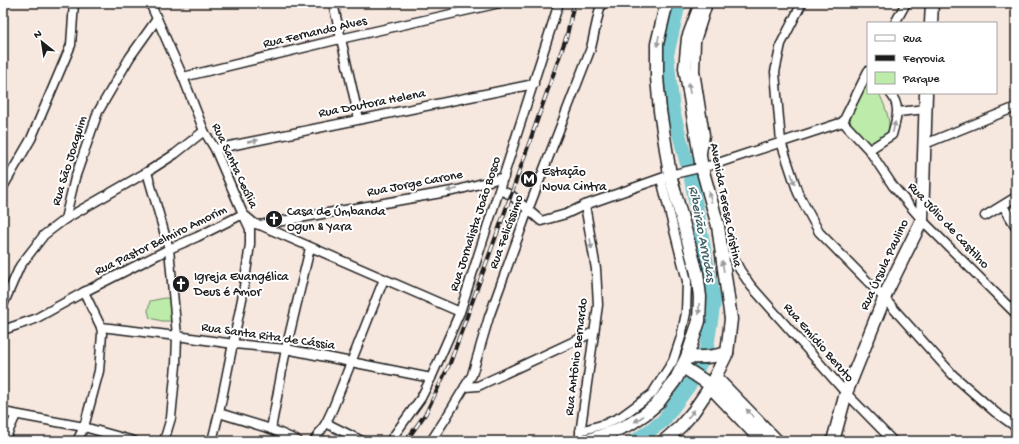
<svg xmlns="http://www.w3.org/2000/svg" width="1019" height="444" font-family="'Gochi Hand',sans-serif">
  <style>
    .green { fill: #bdecaa; stroke: #6c8463 }
    .lines { fill: none; stroke-linecap: round; stroke-linejoin: round }
    .river { stroke: #7acbd2; stroke-width: 14 }
    .street-casing { stroke: #1c1c1c; stroke-width: 11 }
    .secondary-casing { stroke: #1c1c1c; stroke-width: 15 }
    .street { stroke: #fff; stroke-width: 8 }
    .secondary { stroke: #fff; stroke-width: 12 }
    .rail-casing { stroke: #1c1c1c; stroke-width: 4 }
    .rail { stroke: #fff; stroke-width: 2.5; stroke-dasharray: 8; stroke-linecap: butt }
    .oneway { fill: #999 }
    .labels { text-anchor: middle; dominant-baseline: central; stroke-width: 4; stroke-linejoin: round; paint-order: stroke }
    .street-label { font-size: 13px; fill: #1c1c1c; stroke: #fff }
    .poi-label { font-size: 13px; fill: #1c1c1c; stroke: #fff; text-anchor: start }
    .water-label { font-size: 14px; font-style: italic; fill: #426265; stroke: #fff }
  </style>
  <rect width="100%" height="100%" fill="#f6e7df"/>
  <filter id="ink" filterUnits="userSpaceOnUse"><feTurbulence type="fractalNoise" baseFrequency=".025" numOctaves="2"/><feDisplacementMap in="SourceGraphic" scale="8" xChannelSelector="R" yChannelSelector="G"/><feConvolveMatrix kernelMatrix="1 2 1 2 8 2 1 2 1" color-interpolation-filters="sRGB"/></filter>
  <g filter="url(#ink)">
    <g class="green">
      <path d="M868 82V93H879C883 102 892 121 888 131 886 135 883 137 879 140 875 143 872 144 867 145L852 127 850 121V114L866 83Z"/>
      <path d="M165 298 172 299V321H162L150 318 148 311 150 301Z"/>
    </g>
    <g class="lines">
      <path class="river" d="M635 441 663 421 693 380 707 347 714 301 691 179 673 111 667 55 679 3"/>
      <defs>
        <g id="street">
          <path d="M150 3 183 77 204 131 215 149 243 214 250 229V244L243 294 219 413 212 441"/>
          <path d="M333 3 359 119"/>
          <path d="M802 3 781 44 775 72 781 142 798 193 819 232 884 298 953 375 995 412 1016 427"/>
          <path d="M895 23 906 3"/>
          <path d="M183 77 340 39 500 3"/>
          <path d="M898 112 926 109"/>
          <path d="M843 122 869 150 893 186 922 220 1016 314"/>
          <path d="M843 122 868 71"/>
          <path d="M925 144 1016 107"/>
          <path d="M215 149 534 84"/>
          <path d="M869 150 892 135C896 119 902 107 890 93"/>
          <path d="M702 153 705 135 695 71 696 41 708 3"/>
          <path d="M147 172 169 249 177 336 176 365 171 418 164 441"/>
          <path d="M3 187 31 139 71 45 74 3"/>
          <path d="M500 190 511 195 541 221 566 214 585 205 670 175 712 165 843 122"/>
          <path d="M1003 206 1016 227"/>
          <path d="M985 216 1016 197"/>
          <path d="M65 219 75 178 98 112 130 57 157 19"/>
          <path d="M260 225 458 190 504 177"/>
          <path d="M732 255 740 270 751 286 846 393 893 441"/>
          <path d="M3 305 20 266 44 235 65 219 147 172 175 154 204 131"/>
          <path d="M101 327 177 336 234 344 286 349 431 378"/>
          <path d="M3 330 35 319 84 292 169 249 197 237 243 214 255 224 260 225 460 312"/>
          <path d="M465 387 478 386 594 332"/>
          <path d="M3 412 84 427 134 441"/>
          <path d="M219 413 271 429 298 441"/>
          <path d="M326 423 362 441"/>
          <path d="M271 429 286 349 310 248"/>
          <path d="M580 431 605 424 622 416 652 394 673 361 681 337 686 313 687 281 661 179"/>
          <path d="M4 441 16 415"/>
          <path d="M77 441 84 427 99 371 102 334 101 327 84 292"/>
          <path d="M314 441 326 423 333 408 384 279"/>
          <path d="M390 441 421 398 431 378 460 312 559 3"/>
          <path d="M431 441 446 418 472 375 489 317 528 210 591 48 601 3"/>
          <path d="M579 441 598 305 596 269 585 205"/>
        </g>
        <g id="secondary">
          <path d="M931 23 932 3"/>
          <path d="M687 357C701 358 714 357 727 353"/>
          <path d="M683 367 706 382 762 441"/>
          <path d="M715 377 777 441"/>
          <path d="M586 441 609 433 630 424 645 414 658 403 676 379 687 357 699 321 700 297 697 273 670 175 660 111 657 77V44L664 14 667 3"/>
          <path d="M664 441 681 426 693 412 710 387 727 353 731 319 718 226 702 168 685 68 688 38 701 3"/>
          <path d="M833 441 846 393 875 321 888 289 922 220 926 93"/>
        </g>
      </defs>
      <use href="#street" class="street-casing"/>
      <use href="#secondary" class="secondary-casing"/>
      <use href="#street" class="street"/>
      <use href="#secondary" class="secondary"/>
      <defs>
        <path id="rail" d="M406 441 426 413 450 363 511 195 567 35 574 3"/>
      </defs>
      <use href="#rail" class="rail-casing"/>
      <use href="#rail" class="rail"/>
    </g>
    <defs><path id="oneway-solid" d="M-6-.8H1V-3.2L6.5 0L1 3.2V.8H-6Z"/></defs>
    <g class="oneway">
      <use href="#oneway-solid" transform="translate(658 41) rotate(99)"/>
      <use href="#oneway-solid" transform="translate(689 88) rotate(-100)"/>
      <use href="#oneway-solid" transform="translate(894 127) rotate(-77)"/>
      <use href="#oneway-solid" transform="translate(253 141) rotate(-11)"/>
      <use href="#oneway-solid" transform="translate(793 179) rotate(72)"/>
      <use href="#oneway-solid" transform="translate(452 190) rotate(169)"/>
      <use href="#oneway-solid" transform="translate(710 197) rotate(-105)"/>
      <use href="#oneway-solid" transform="translate(591 244) rotate(81)"/>
      <use href="#oneway-solid" transform="translate(723 266) rotate(-98)"/>
      <use href="#oneway-solid" transform="translate(699 309) rotate(92)"/>
      <use href="#oneway-solid" transform="translate(750 413) rotate(-134)"/>
      <use href="#oneway-solid" transform="translate(691 414) rotate(-51)"/>
      <use href="#oneway-solid" transform="translate(639 419) rotate(147)"/>
    </g>
  </g>
  <defs>
    <symbol id="metro-disc" viewBox="-11 -11 22 22"><circle r="9.5" fill="#1c1c1c" stroke="#fff"/><path d="M-5.5 5V-5H-3L0 0L3-5H5.5V5H3V-.5L0 4L-3-.5V5Z" fill="#fff"/></symbol>
    <symbol id="church-disc" viewBox="-11 -11 22 22"><circle r="9.5" fill="#1c1c1c" stroke="#fff"/><path d="M-1.2-6h2.4v3.5h3.3v2.4h-3.3V6h-2.4V-.1h-3.3v-2.4h3.3Z" fill="#fff"/></symbol>
  </defs>
  <g fill-rule="evenodd">
    <use href="#metro-disc" x="519" y="169" width="20" height="20"/>
    <use href="#church-disc" x="264" y="209" width="20" height="20"/>
    <use href="#church-disc" x="171" y="274" width="20" height="20"/>
  </g>
  <g class="labels">
    <g class="street-label">
      <text transform="translate(315 33) rotate(-13)">Rua Fernando Alves</text>
      <text transform="translate(372 104) rotate(-11)">Rua Doutora Helena</text>
      <text transform="translate(70 161) rotate(-73)">Rua São Joaquim</text>
      <text transform="translate(234 166) rotate(65)">Rua Santa Cecília</text>
      <text transform="translate(415 184) rotate(-11)">Rua Jorge Carone</text>
      <text transform="translate(725 205) rotate(79)">Avenida Teresa Cristina</text>
      <text transform="translate(476 224) rotate(-72)">Rua Jornalista João Bosco</text>
      <text transform="translate(948 226) rotate(47)">Rua Júlio de Castilho</text>
      <text transform="translate(507 232) rotate(-70)">Rua Felicíssimo</text>
      <text transform="translate(161 241) rotate(-26)">Rua Pastor Belmiro Amorim</text>
      <text transform="translate(885 265) rotate(-65)">Rua Úrsula Paulino</text>
      <text transform="translate(268 337) rotate(8)">Rua Santa Rita de Cássia</text>
      <text transform="translate(818 343) rotate(49)">Rua Emídio Beruto</text>
      <text transform="translate(577 357) rotate(-83)">Rua Antônio Bernardo</text>
    </g>
    <g class="poi-label">
      <text x="542" y="172">Estação<tspan x="542" dy="15">Nova Cintra</tspan></text>
      <text x="287" y="212">Casa de Úmbanda<tspan x="287" dy="15">Ogun &amp; Yara</tspan></text>
      <text x="194" y="277">Igreja Evangélica<tspan x="194" dy="15">Deus é Amor</tspan></text>
    </g>
    <g class="water-label">
      <text transform="translate(701 234) rotate(79)">Ribeirão Arrudas</text>
    </g>
  </g>
  <rect width="1019" height="444" fill="none" stroke="#fff" stroke-width="16"/>
  <rect x="8" y="8" width="1003" height="428" fill="none" stroke="#1c1c1c" stroke-width="1.5" filter="url(#ink)"/>
  <rect x="867" y="22" width="130" height="72" fill="#ffffff" stroke="#a4a4a4"/>
  <rect x="875" y="35" width="20" height="6" fill="#ffffff" stroke="#a4a4a4"/>
  <text x="903" y="42" font-size="12" fill="#1c1c1c">Rua</text>
  <rect x="875" y="55" width="20" height="6" fill="#1c1c1c" stroke="#a4a4a4"/>
  <text x="903" y="62" font-size="12" fill="#1c1c1c">Ferrovia</text>
  <rect x="875" y="72" width="20" height="12" fill="#bdecaa" stroke="#a4a4a4"/>
  <text x="903" y="82" font-size="12" fill="#1c1c1c">Parque</text>
  <g transform="translate(42 42) rotate(330)" stroke="#ffffff" stroke-width="3" paint-order="stroke">
  <path d="M0-3L7 15L0 10L-7 15Z" fill="#1c1c1c"/>
  <text y="-6" font-size="11" font-weight="bold" text-anchor="middle" fill="#1c1c1c">N</text>
  </g>
</svg>
